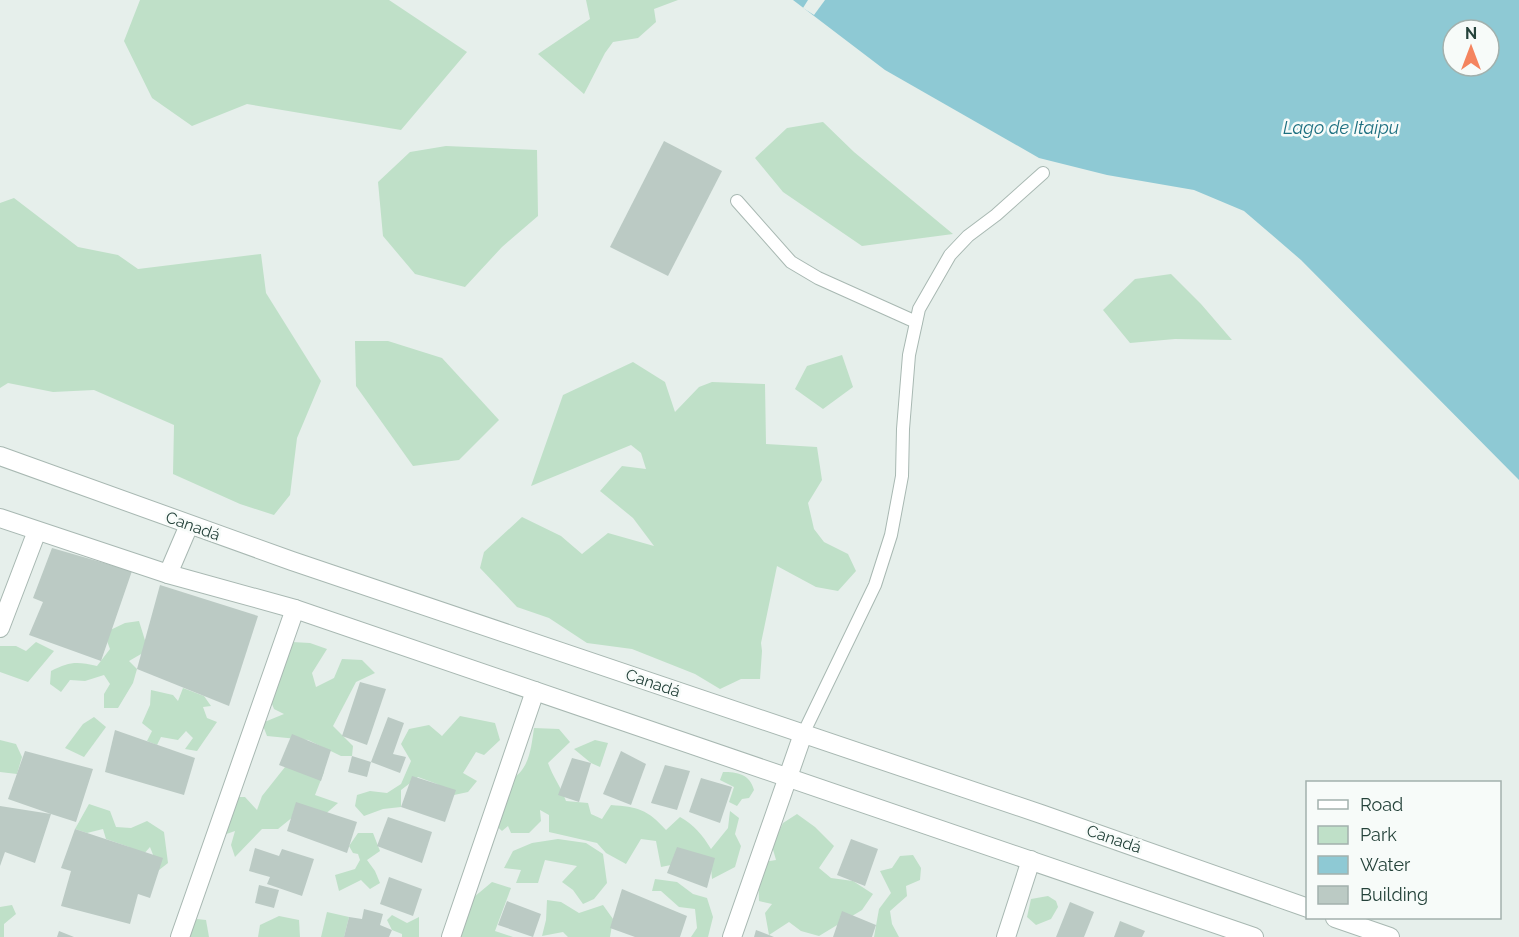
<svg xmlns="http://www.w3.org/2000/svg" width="1519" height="937" font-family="Raleway,sans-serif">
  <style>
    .green { fill: #bfe0c8 }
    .water { fill: #8ec9d4; fill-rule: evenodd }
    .pier { fill: #e6efeb }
    .building { fill: #bbcac4 }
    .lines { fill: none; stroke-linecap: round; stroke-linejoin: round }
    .service-casing { stroke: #a8b8b2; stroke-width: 14 }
    .minor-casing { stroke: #a8b8b2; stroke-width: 20 }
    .service { stroke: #fff; stroke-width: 12 }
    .minor { stroke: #fff; stroke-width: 18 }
    .labels { text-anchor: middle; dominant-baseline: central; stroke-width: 5; stroke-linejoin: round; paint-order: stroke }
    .street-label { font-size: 16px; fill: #24423a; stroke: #f7fbf9 }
    .water-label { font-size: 18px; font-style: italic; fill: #1c6f80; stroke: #f7fbf9 }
  </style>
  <rect width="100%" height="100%" fill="#e6efeb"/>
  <g class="green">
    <path d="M140 0H389L467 52 401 130 247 104 192 126 152 98 124 41Z"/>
    <path d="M586 0H678L654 9 656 22 638 38 613 42 605 53 584 94 538 54 590 19Z"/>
    <path d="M823 122 854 152 953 234 862 246 783 192 755 158 787 128Z"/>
    <path d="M446 146 537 150 538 216 502 247 465 287 415 274 383 236 378 182 410 152Z"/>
    <path d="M14 198 78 247 118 255 138 269 261 254 266 293 321 381 297 438 290 495 274 515 240 504 173 474 174 425 94 390 53 392 8 383 0 388V203Z"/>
    <path d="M1171 274 1201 304 1232 340 1175 339 1130 343 1103 310 1135 279Z"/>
    <path d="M355 341H388L442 358 499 420 459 460 413 466 356 386Z"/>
    <path d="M842 355 853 387 823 409 795 389 807 366Z"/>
    <path d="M633 362 665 382 675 412 699 387 712 382 765 384 766 444 817 447 822 480 808 503 814 529 824 542 848 554 856 571 838 591 816 587 777 566 761 643 762 651 760 679H741L720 689 695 674 632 649 587 643 549 618 517 607 480 568 484 552 522 517 561 536 582 554 608 533 654 546 633 518 600 491 622 466 646 469 641 453 631 445 531 486 563 395Z"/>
    <path d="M139 621 148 650 129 661 137 669 133 683 118 708H104V694L110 684 104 675 85 681 70 680 61 692 50 684 51 671C69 662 76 661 97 666L110 649 104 633 125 623Z"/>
    <path d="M36 642 54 651 28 682 0 672V646H16L26 651Z"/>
    <path d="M292 642 310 643 327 649 312 673 316 687 334 678 342 659 362 660 375 673 356 682 333 726 353 746 352 756H341L308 740 267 736 262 723 284 714 274 709 268 694Z"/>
    <path d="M183 688 204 696 211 706 203 707 207 718 217 722 197 751 185 749 193 738 186 731 178 740 161 737 157 745 147 741 152 731 142 723 150 705 151 690 173 695 178 701Z"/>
    <path d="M460 716 495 723 500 740 484 755 476 752 463 773 477 781 468 792 454 795 437 784 418 777 401 790V807L383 809 364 816 355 806 357 795 370 791 387 793 401 784 411 761 401 744 409 729 429 725 442 736Z"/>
    <path d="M94 717 106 727 84 757 65 748 83 724Z"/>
    <path d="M534 728 559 729 570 742 548 763C553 777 561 787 566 801L588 803 591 814 602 819 611 805C638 807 647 809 666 830L680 817C694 825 702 834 711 849L728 828 730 811 739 818 735 834 741 846 735 867 712 879 710 857 661 867 656 841 641 839 626 864 606 853 597 843 549 832V815L540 810 541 821 529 833H511L508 826 502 831 491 821 507 781C529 773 531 749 534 728Z"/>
    <path d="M0 740 16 744 22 757 17 774 0 772Z"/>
    <path d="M595 740 608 743 600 767 591 763 574 749Z"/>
    <path d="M285 767 324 772 315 795 338 803 322 817 299 812 278 829H262L235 857 231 845 235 831 215 838 230 797H245L257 810 262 796Z"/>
    <path d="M723 772C737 772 750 774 754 790L749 798 742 799 737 806 729 802 734 787 720 780Z"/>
    <path d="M89 804 110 811 116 827 131 828 147 821 164 832 168 863 159 870 150 847 142 856 129 847 106 839 103 829 87 833 75 829Z"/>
    <path d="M797 814 815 827 834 846 819 868 831 878 853 881 873 894 862 910 819 936 801 931 789 922 769 935 765 913 772 904 759 901 758 863 776 860 772 846 783 823Z"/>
    <path d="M358 833H373L380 851 367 860 375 871 380 883 370 889 361 880 339 891 335 875 355 869 360 860 358 854 353 853 349 846Z"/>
    <path d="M558 839 586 843 603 854 607 883 594 899 583 904 573 890 562 882 577 866 545 860 538 883H516L521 870 504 868 513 851 532 843Z"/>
    <path d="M913 855 921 868 920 880 906 886 907 896 890 911 892 924 899 937H874L879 909 891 893 880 871 892 868 900 856Z"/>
    <path d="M655 879 677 882 693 894 707 898 713 917 708 937H691L697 928 695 909 679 907 661 891H652Z"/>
    <path d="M492 882 511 888 495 931 513 937H453L468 914 474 897Z"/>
    <path d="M1048 896 1056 901 1058 907 1051 919 1036 925 1027 917 1031 899Z"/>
    <path d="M547 900 561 902 579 913 603 905 613 919 610 937H568L563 932 542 936 546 920Z"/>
    <path d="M12 905 16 914 4 924V937H0V907Z"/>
    <path d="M327 912 349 917 344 937H321Z"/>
    <path d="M392 915 407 923 419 917V937H402V934L392 930 387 920Z"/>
    <path d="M279 916 299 920 300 937H258L260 925Z"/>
    <path d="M197 919 206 920 209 937H185L189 927Z"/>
  </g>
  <path class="water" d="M793 0H1519V480L1301 260 1244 211 1194 190 1107 175 1039 158 885 70ZM1453 30H1489V66H1453Z"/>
  <path class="pier" d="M808 0H825L814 15 803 8Z"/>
  <g class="building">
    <path d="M664 141 722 171 668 276 610 247Z"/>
    <path d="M52 548 132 571 101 661 29 635 43 602 33 598Z"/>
    <path d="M160 585 258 616 229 706 137 669Z"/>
    <path d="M360 682 386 689 367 745 342 736Z"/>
    <path d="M388 717 404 723 393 754 406 757 400 773 371 762Z"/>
    <path d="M115 730 195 758 184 795 105 772Z"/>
    <path d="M292 734 331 750 321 781 279 765Z"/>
    <path d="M25 751 93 769 76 822 51 814 35 863 5 852 0 866V806L51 814 8 799Z"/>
    <path d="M621 751 646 764 631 805 603 794Z"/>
    <path d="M352 756 371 762 367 777 348 772Z"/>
    <path d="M572 758 591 763 579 802 558 795Z"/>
    <path d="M665 765 690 771 677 810 651 803Z"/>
    <path d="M412 776 456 790 445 822 401 807Z"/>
    <path d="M701 778 732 787 720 823 689 812Z"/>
    <path d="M296 802 357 822 347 853 287 831Z"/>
    <path d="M388 817 432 832 422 863 377 846Z"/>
    <path d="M75 829 163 858 150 898 138 894 130 924 61 906 71 871 61 868Z"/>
    <path d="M851 839 878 849 865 886 837 875Z"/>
    <path d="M677 847 715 858 707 888 667 873Z"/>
    <path d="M255 848 279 856 282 849 314 859 302 896 267 884 270 877 249 871Z"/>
    <path d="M389 877 422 889 413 916 380 904Z"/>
    <path d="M259 885 279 890 274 908 255 903Z"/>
    <path d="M622 889 687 916 680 937H635L610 928Z"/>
    <path d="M507 901 541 914 533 937 498 925Z"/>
    <path d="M1070 902 1094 912 1084 937H1056Z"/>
    <path d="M364 909 383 914 380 925 392 930 389 937H344L349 917 362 919Z"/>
    <path d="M842 911 876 925 872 937H833Z"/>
    <path d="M1120 921 1145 931 1142 937H1114Z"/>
    <path d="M756 930 769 935 774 937H754Z"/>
    <path d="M59 931 74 937H57Z"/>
  </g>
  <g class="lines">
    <defs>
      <g id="service">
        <path d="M737 201 791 262 818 278 916 322"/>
        <path d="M803 734 875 585 891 535 902 476 903 429 909 355 919 309 950 255 968 236 996 215 1043 173"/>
      </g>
      <g id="minor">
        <path d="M0 456 292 561 1041 814 1308 908"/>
        <path d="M0 518 168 574 295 609 1254 937"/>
        <path d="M168 574 189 525"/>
        <path d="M0 628 37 531"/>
        <path d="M1335 918 1390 937"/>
        <path d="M180 937 295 609"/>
        <path d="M451 937 535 691"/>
        <path d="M732 937 803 734"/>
        <path d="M1006 937 1031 860"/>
      </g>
    </defs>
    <use href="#service" class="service-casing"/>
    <use href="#minor" class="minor-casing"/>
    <use href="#service" class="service"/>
    <use href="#minor" class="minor"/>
  </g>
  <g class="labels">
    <g class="street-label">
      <text transform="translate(193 526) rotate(20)">Canadá</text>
      <text transform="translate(653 683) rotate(19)">Canadá</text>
      <text transform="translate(1114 839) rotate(19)">Canadá</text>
    </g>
    <g class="water-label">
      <text x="1341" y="127">Lago de Itaipu</text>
    </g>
  </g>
  <rect x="1306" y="781" width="195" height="138" fill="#f7fbf9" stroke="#a3b1ad" stroke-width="1.5"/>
  <rect x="1318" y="800" width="30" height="9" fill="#ffffff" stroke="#a3b1ad" stroke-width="1.5"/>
  <text x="1360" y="811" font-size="18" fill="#24423a">Road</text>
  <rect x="1318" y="826" width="30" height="18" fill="#bfe0c8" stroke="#a3b1ad" stroke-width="1.5"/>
  <text x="1360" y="841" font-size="18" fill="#24423a">Park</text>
  <rect x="1318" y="856" width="30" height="18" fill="#8ec9d4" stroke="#a3b1ad" stroke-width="1.5"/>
  <text x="1360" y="871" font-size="18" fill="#24423a">Water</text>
  <rect x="1318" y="886" width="30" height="18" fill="#bbcac4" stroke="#a3b1ad" stroke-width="1.5"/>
  <text x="1360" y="901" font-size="18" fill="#24423a">Building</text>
  <g transform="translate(1471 48)"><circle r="28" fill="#f7fbf9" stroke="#a3b1ad" stroke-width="1.5"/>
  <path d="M0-4.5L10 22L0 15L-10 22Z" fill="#f4845f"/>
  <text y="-9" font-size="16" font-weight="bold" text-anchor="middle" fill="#24423a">N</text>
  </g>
</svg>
